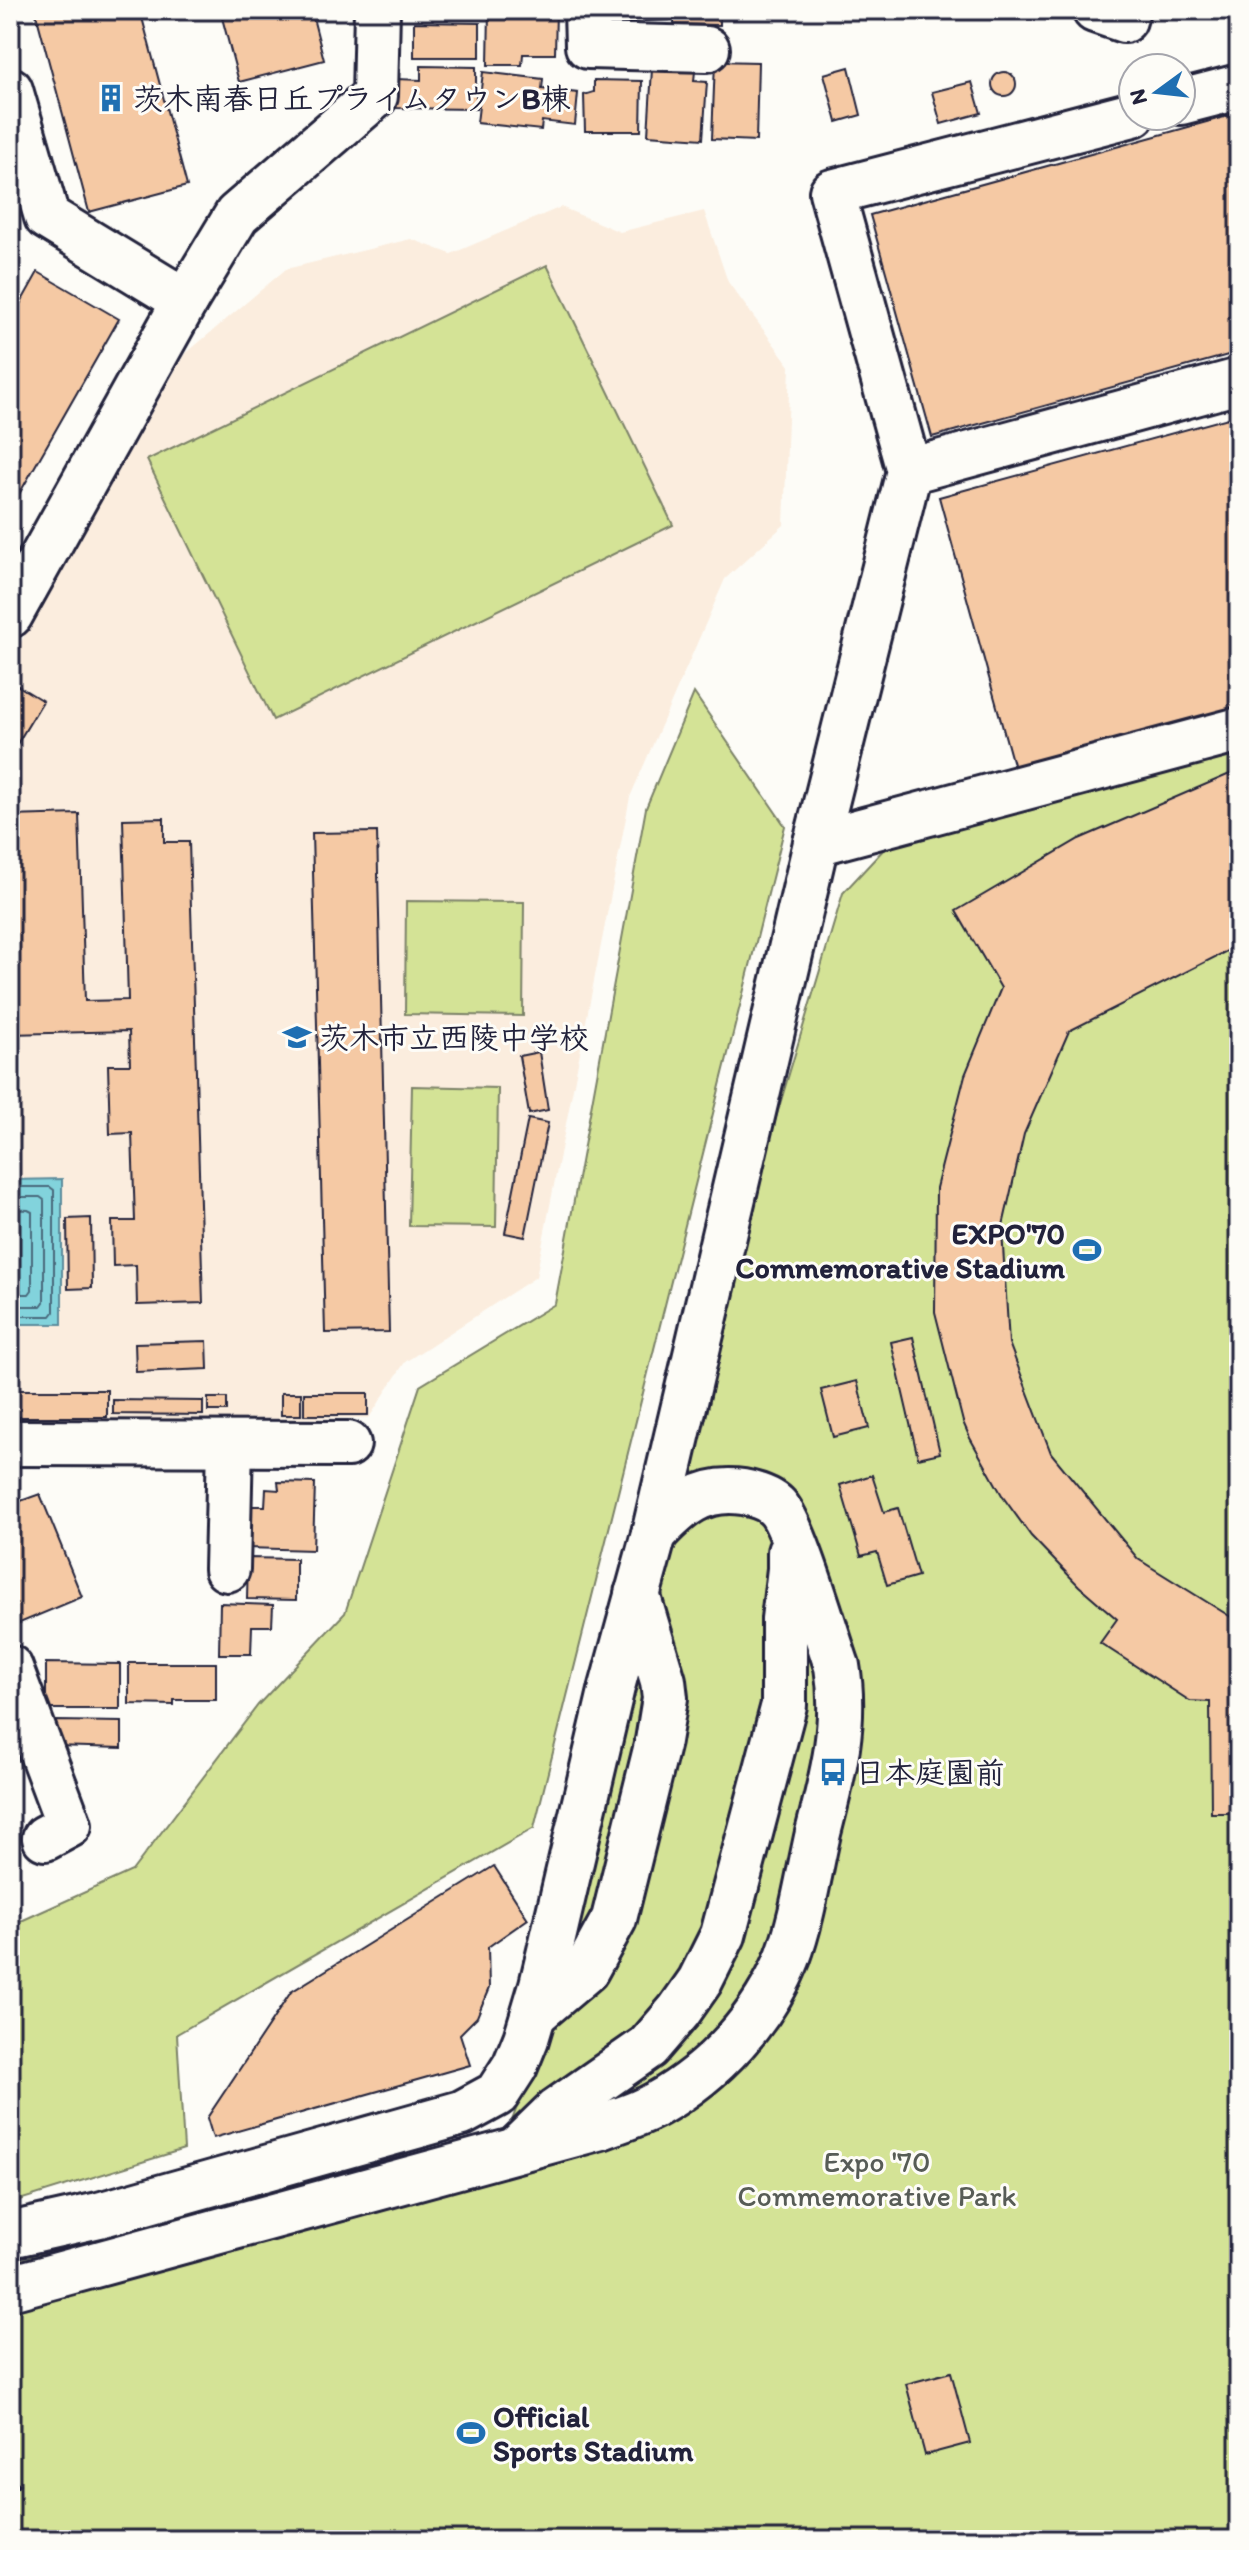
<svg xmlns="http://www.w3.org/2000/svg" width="1249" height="2550" font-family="Itim,'Klee One',sans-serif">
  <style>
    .built { fill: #fbedde }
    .green { fill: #d4e396; stroke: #7b8268; stroke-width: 2 }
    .water { fill: #82d3dc; stroke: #5c8c9c; stroke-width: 2 }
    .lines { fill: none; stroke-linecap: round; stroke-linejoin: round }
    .shore { stroke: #48697b; stroke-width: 2 }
    .building { fill: #f5c9a4; stroke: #22223b; stroke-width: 2 }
    .minor-casing { stroke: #22223b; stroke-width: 50 }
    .path { stroke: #22223b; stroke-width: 5; stroke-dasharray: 6 6; stroke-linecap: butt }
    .minor { stroke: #fdfcf7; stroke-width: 44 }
    .labels { text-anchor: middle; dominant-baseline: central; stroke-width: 6; stroke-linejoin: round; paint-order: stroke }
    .poi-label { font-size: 30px; font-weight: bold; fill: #22223b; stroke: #fdfcf7; text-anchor: start }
    .park-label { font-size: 30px; fill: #575c56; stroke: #fdfcf7 }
  </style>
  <rect width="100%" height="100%" fill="#fdfcf7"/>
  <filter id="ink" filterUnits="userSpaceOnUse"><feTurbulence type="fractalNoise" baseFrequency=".0125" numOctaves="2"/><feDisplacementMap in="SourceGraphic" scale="16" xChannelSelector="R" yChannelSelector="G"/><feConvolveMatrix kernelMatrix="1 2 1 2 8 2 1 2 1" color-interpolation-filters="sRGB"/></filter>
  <g filter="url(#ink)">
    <path class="built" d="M561 207 620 232 704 211 728 282 790 366 784 525 725 579 630 797 536 1277 405 1362 369 1418 10 1421V661L184 355 286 269 411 239 451 254Z"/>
    <g class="green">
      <path d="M547 265 673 525 273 720 147 460Z"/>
      <path d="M694 693 785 826 534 1828 177 2034 184 2149 10 2203V1926L132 1871 258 1705 345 1613 420 1386 555 1304 646 808Z"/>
      <path d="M1239 753V2540H24L10 2519V2262L508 2131 566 1976 749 1208 843 893 885 848Z"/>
      <path d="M406 901 524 902 523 1016 405 1014Z"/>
      <path d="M412 1086 498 1088 496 1227 409 1226Z"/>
    </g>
    <path class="water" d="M62 1179V1324H10V1180Z"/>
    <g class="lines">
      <g class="shore">
        <path d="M10 1187H50L54 1190V1312L51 1316H10"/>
        <path d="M10 1197H40L44 1200V1302L41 1306H10"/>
        <path d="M10 1209 28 1210 32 1212V1290L29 1294H10"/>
      </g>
    </g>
    <g class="building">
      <path d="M35 10H140L187 186 89 212Z"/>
      <path d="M220 10H311L324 60 239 82Z"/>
      <path d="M489 10H556L555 54H523L522 65H488Z"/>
      <path d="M608 10H668L669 20 609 22Z"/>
      <path d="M674 10H720V25L674 24Z"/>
      <path d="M414 22 480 23V57H414Z"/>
      <path d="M715 61 758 62 756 141 712 139Z"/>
      <path d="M421 66 476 67V109L396 108V79L421 80Z"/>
      <path d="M849 67 861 115 837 122 824 74Z"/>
      <path d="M652 69 695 71 694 81 707 82 703 139 648 135Z"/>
      <circle cx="1004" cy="84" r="12"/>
      <path d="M483 72 543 79 542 89 578 93 575 125 542 121 541 130 477 123Z"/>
      <path d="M594 80 642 81 641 131H585L584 95 594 92Z"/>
      <path d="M972 82 981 113 941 124 932 92Z"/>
      <path d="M1239 113V352L932 437 870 215Z"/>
      <path d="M38 272 119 319 10 510V322Z"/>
      <path d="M1239 415V706L1014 768 939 497Z"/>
      <path d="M15 684 43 701 17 744 10 739V692Z"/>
      <path d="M1239 770V945L1069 1031 1024 1134 1002 1230 1009 1343 1051 1453 1138 1559 1239 1622V1813H1211L1210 1702 1190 1701 1100 1643 1117 1619 1079 1586 1031 1536 1003 1497 970 1438 963 1422 935 1312 936 1188 965 1075 1001 988 956 911 1079 839Z"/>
      <path d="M79 814 85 1001 128 1000 123 819 164 818V842H189L203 1303 137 1305 136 1265 113 1266 112 1221H135L132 1133 110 1134 108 1065H130L129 1031 10 1034V816Z"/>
      <path d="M377 832 389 1332 325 1333 312 833Z"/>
      <path d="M539 1052 548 1110 529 1114 519 1056Z"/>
      <path d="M528 1119 548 1123 525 1237 505 1233Z"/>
      <path d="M91 1218 92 1288 68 1289 67 1219Z"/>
      <path d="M913 1337 940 1453 918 1458 891 1342Z"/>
      <path d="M207 1341 208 1369 136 1372 135 1343Z"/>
      <path d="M857 1381 869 1428 833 1437 821 1390Z"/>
      <rect x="10" y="1390" width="97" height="27"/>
      <rect x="281" y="1393" width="20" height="22"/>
      <rect x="304" y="1393" width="64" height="22"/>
      <rect x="208" y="1398" width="19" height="13"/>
      <path d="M113 1400 203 1401V1415L113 1414Z"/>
      <path d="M872 1475 884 1512 898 1508 918 1576 887 1585 877 1552 861 1556 840 1485Z"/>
      <path d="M278 1482 315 1483 313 1550 247 1548 248 1506H265L266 1489 279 1490Z"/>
      <path d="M15 1494 18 1502 40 1494 82 1597 15 1625 10 1612V1496Z"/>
      <path d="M248 1558 296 1559V1600L247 1599Z"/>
      <path d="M220 1603 273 1605 272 1626H252L251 1654H219Z"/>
      <path d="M46 1663 120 1664V1709H46Z"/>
      <path d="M129 1663H216V1700H174V1705L129 1704Z"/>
      <path d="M56 1721 122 1722V1748L55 1746Z"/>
      <path d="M494 1866 528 1919 488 1947 489 1988 477 2017 460 2034 470 2065 213 2138 207 2118 291 1992Z"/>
      <path d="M951 2372 970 2443 925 2455 906 2384Z"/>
    </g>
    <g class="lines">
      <defs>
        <g id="minor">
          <path d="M587 10 588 46 707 49"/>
          <path d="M1095 10 1124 20 1127 10"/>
          <path d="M10 90 47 217 185 301"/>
          <path d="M1181 102 1239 87"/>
          <path d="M909 471 1239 381"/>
          <path d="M10 615 185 301 237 215 375 96 377 10"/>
          <path d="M816 843 1239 730"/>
          <path d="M10 1443 348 1444"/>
          <path d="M227 1569 230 1444"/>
          <path d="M10 1668 69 1825 45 1838"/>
          <path d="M534 2014 586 1970 614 1919 658 1741 665 1698 663 1681 637 1594"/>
          <path d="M521 2145 556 2111 648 2047 679 2011 700 1981 723 1935 784 1705V1619L790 1569V1552"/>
          <path d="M10 2235 99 2215 462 2113 497 2094 515 2066 526 2039 542 1985 612 1687 654 1534 816 843 909 471 832 192 1133 114"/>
          <path d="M10 2288 601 2127C619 2120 640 2114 657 2104 714 2072 764 2018 788 1957 802 1920 809 1872 818 1833 832 1778 847 1724 837 1666 827 1638 793 1521 776 1506 768 1498 753 1494 743 1492 702 1486 680 1506 654 1534"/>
        </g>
      </defs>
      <use href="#minor" class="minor-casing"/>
      <path class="path" d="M10 2474 18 2485 10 2491"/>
      <use href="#minor" class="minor"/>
    </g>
  </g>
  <defs>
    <symbol id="building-bare" viewBox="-9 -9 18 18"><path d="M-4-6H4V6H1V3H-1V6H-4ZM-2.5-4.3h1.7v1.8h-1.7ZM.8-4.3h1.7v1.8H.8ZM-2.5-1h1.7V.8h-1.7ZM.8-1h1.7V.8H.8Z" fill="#1f6fb2" stroke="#fdfcf7" stroke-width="2.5" paint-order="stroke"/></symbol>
    <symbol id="school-bare" viewBox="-9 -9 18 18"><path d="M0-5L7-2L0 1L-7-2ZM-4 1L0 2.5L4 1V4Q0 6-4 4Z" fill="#1f6fb2" stroke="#fdfcf7" stroke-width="2.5" paint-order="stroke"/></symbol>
    <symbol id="stadium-bare" viewBox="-9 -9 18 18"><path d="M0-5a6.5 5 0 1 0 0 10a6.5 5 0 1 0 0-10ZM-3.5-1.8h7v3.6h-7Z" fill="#1f6fb2" stroke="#fdfcf7" stroke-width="2.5" paint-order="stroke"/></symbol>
    <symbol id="bus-bare" viewBox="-9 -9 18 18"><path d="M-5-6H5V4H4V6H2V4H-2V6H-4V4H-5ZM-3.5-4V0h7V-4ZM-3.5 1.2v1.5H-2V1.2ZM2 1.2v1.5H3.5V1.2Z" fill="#1f6fb2" stroke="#fdfcf7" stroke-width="2.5" paint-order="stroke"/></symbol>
  </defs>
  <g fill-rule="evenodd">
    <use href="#building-bare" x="91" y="78" width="40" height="40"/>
    <use href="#school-bare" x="277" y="1017" width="40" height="40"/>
    <use href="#stadium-bare" x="1067" y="1230" width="40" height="40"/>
    <use href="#bus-bare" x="813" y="1752" width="40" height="40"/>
    <use href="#stadium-bare" x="451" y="2413" width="40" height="40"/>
  </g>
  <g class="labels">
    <g class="poi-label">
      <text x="133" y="98">茨木南春日丘プライムタウンB棟</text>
      <text x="319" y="1037">茨木市立西陵中学校</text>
      <text x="1065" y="1233" text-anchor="end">EXPO'70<tspan x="1065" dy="34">Commemorative Stadium</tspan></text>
      <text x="855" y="1772">日本庭園前</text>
      <text x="493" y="2416">Official<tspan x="493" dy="34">Sports Stadium</tspan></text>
    </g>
    <g class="park-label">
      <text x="877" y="2161">Expo '70<tspan x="877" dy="34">Commemorative Park</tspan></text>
    </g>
  </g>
  <rect width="1249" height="2550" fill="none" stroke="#fdfcf7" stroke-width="40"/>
  <rect x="20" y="20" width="1209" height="2510" fill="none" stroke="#22223b" stroke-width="3" filter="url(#ink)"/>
  <g transform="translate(1157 92) rotate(255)"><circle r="38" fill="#fdfcf7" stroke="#a5a5ac" stroke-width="2"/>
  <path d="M0-6L14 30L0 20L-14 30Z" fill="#1f6fb2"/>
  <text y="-12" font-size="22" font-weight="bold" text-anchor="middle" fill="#22223b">N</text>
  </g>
</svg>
